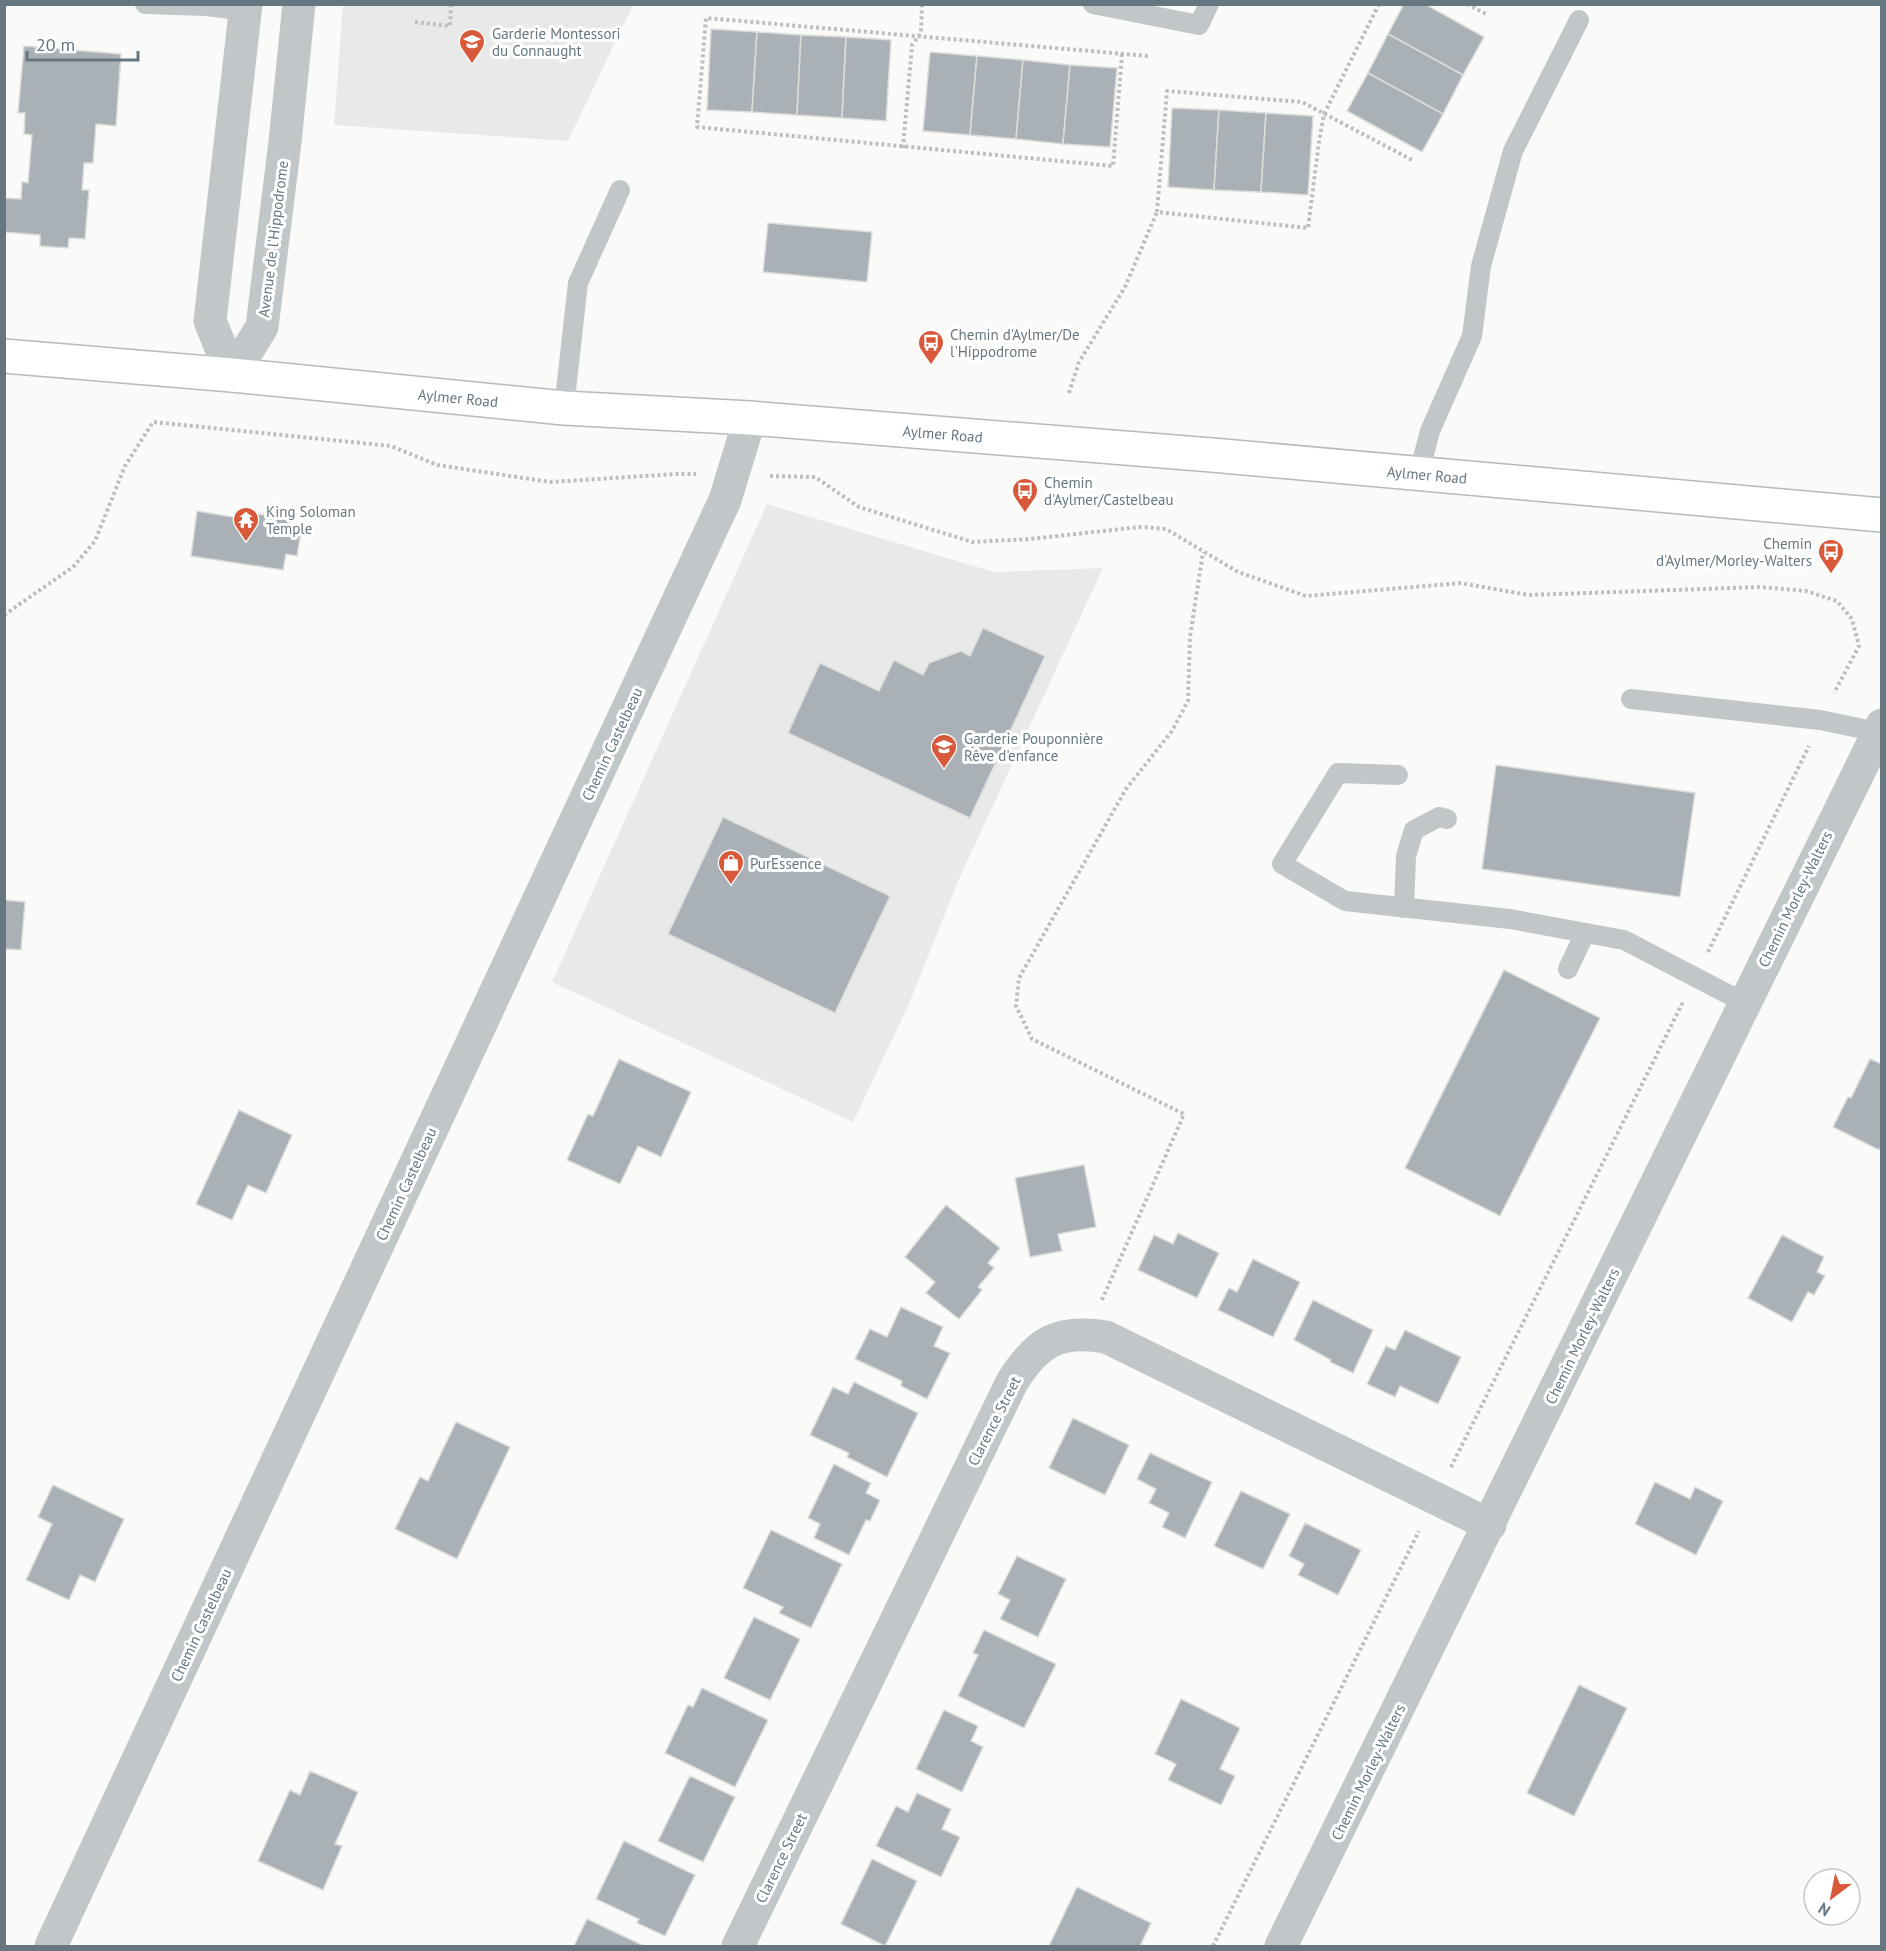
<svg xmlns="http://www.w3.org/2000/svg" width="1886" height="1951" font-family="'PT Sans',sans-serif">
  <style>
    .built { fill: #e8e9e9 }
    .building { fill: #a9b1b7; stroke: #dcdcda; stroke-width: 1.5 }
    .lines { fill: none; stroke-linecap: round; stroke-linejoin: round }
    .secondary-casing { stroke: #b4babe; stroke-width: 36 }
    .path { stroke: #bcbfc1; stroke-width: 4; stroke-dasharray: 3 3; stroke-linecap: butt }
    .service { stroke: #c1c6c9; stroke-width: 20 }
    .minor { stroke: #c1c6c9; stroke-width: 33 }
    .secondary { stroke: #fff; stroke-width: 33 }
    .labels { text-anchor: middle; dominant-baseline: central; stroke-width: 6; stroke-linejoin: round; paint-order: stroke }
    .poi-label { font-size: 15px; fill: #667781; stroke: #fff; text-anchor: start }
    .street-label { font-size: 15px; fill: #667781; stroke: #fff }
  </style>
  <rect width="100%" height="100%" fill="#fafaf8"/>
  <g class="built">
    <path d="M343 5V4L633 5 568 141 334 125Z"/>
    <path d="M767 504 994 572 1103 568 959 879 908 1006 853 1122 552 982Z"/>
  </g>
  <g class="building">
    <path d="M1404 4H1425L1484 37 1463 75 1388 34Z"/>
    <path d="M711 29 757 32 752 112 707 110Z"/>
    <path d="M757 32 801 35 797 115 752 112Z"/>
    <path d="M1388 34 1463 75 1443 114 1368 73Z"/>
    <path d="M801 35 846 37 842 118 797 115Z"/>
    <path d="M846 37 891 40 886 121 842 118Z"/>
    <path d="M24 46 121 54 116 126 96 124 93 163H84L82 190H89L85 239 69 238 68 248 40 246V235L4 232V198L21 199 22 182 28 183 32 135 24 134 25 113H18Z"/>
    <path d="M930 52 977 56 970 135 923 131Z"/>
    <path d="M977 56 1023 60 1016 139 970 135Z"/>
    <path d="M1023 60 1070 65 1063 144 1016 139Z"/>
    <path d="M1070 65 1117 68 1110 147 1063 144Z"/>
    <path d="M1368 73 1443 114 1422 152 1347 111Z"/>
    <path d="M1172 108 1219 110 1214 190 1168 187Z"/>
    <path d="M1219 110 1266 113 1261 192 1214 190Z"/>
    <path d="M1266 113 1313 116 1308 195 1261 192Z"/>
    <path d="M768 223 872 232 867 282 763 272Z"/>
    <path d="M197 511 256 521 258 514 291 519 289 530 301 532 297 556 286 554 283 570 191 556Z"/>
    <path d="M983 628 1045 656 970 818 788 733 820 663 879 691 894 660 923 675 929 663 961 651 970 656Z"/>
    <path d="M1496 765 1695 793 1680 897 1482 869Z"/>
    <path d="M723 817 890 896 835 1013 668 934Z"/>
    <path d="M4 900 25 902 21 950 6 949 4 960Z"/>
    <path d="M1504 970 1600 1018 1500 1216 1405 1168Z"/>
    <path d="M619 1059 691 1092 661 1157 638 1146 620 1184 567 1160 588 1114 593 1116Z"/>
    <path d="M1870 1059 1882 1064V1144L1879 1150 1833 1127 1848 1097 1851 1098Z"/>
    <path d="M239 1110 292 1135 266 1193 248 1185 232 1220 196 1204Z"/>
    <path d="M1084 1165 1096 1227 1058 1234 1062 1251 1030 1257 1015 1178Z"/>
    <path d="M946 1205 1000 1248 988 1263 994 1268 978 1287 982 1290 959 1319 926 1293 935 1282 905 1257Z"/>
    <path d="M1178 1233 1219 1253 1197 1298 1138 1270 1154 1235 1173 1244Z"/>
    <path d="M1782 1235 1824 1257 1817 1272 1825 1276 1814 1295 1808 1292 1792 1322 1748 1298Z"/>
    <path d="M1253 1259 1300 1282 1273 1337 1218 1310 1229 1288 1237 1292Z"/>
    <path d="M1313 1300 1373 1330 1353 1373 1330 1362 1331 1360 1294 1340Z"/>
    <path d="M901 1307 943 1327 934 1346 950 1353 927 1399 901 1386 902 1381 855 1359 870 1329 887 1337Z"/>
    <path d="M1405 1330 1461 1357 1438 1404 1400 1386 1395 1397 1367 1384 1386 1346 1395 1350Z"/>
    <path d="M854 1382 918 1413 887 1477 847 1457 849 1453 810 1435 833 1387 848 1394Z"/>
    <path d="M1073 1418 1129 1445 1105 1495 1049 1468Z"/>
    <path d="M456 1422 510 1447 457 1559 395 1529 420 1477 428 1481Z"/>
    <path d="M1150 1453 1212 1482 1185 1538 1162 1527 1169 1513 1149 1503 1156 1489 1137 1479Z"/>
    <path d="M834 1464 871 1483 866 1493 880 1500 870 1521 866 1520 849 1555 814 1538 820 1524 808 1518Z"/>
    <path d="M1655 1482 1690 1499 1695 1487 1723 1501 1696 1555 1635 1524Z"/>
    <path d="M53 1485 124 1519 95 1582 80 1575 69 1600 26 1580 52 1524 38 1517Z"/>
    <path d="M1241 1491 1290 1514 1263 1569 1214 1546Z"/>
    <path d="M1305 1523 1361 1550 1338 1595 1298 1575 1304 1564 1289 1556Z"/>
    <path d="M771 1530 842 1564 811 1628 779 1613 783 1607 743 1588Z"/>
    <path d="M1017 1556 1066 1579 1038 1637 1000 1619 1010 1600 998 1594Z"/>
    <path d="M754 1617 800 1639 770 1700 724 1678Z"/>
    <path d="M984 1630 1056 1664 1024 1728 958 1696 978 1655 973 1653Z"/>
    <path d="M1579 1685 1627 1708 1574 1816 1527 1793Z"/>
    <path d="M702 1688 768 1720 735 1787 665 1753 688 1705 693 1707Z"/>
    <path d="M1181 1699 1240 1728 1220 1769 1235 1776 1221 1805 1168 1780 1176 1764 1155 1754Z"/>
    <path d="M944 1710 978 1726 971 1741 983 1747 962 1792 916 1769Z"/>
    <path d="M310 1771 358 1792 335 1844 342 1846 323 1890 258 1861 290 1790 300 1795Z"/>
    <path d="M690 1776 735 1797 703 1862 658 1841Z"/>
    <path d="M917 1793 951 1809 942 1829 960 1837 941 1877 876 1846 896 1806 908 1812Z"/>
    <path d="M624 1841 695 1875 665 1936 637 1923 639 1919 596 1899Z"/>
    <path d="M872 1859 917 1881 885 1946 841 1924Z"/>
    <path d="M1077 1887 1151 1923 1140 1946H1049Z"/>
    <path d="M587 1919 644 1946H574Z"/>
  </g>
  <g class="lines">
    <defs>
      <g id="secondary">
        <path id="s1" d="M4 356 232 375 564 408 750 418 1212 455 1882 515"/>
      </g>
    </defs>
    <use href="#secondary" class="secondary-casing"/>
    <g class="path">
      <path d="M1379 4 1324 114 1319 142 1308 228 1157 212 1167 91 1302 102 1414 161"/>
      <path d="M1467 4 1488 15"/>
      <path d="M415 22 450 26 451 4"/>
      <path d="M1122 54 1113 166 697 127 706 18 1148 56"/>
      <path d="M903 148 912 45 921 33 922 4"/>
      <path d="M1069 393 1079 362 1125 287 1157 212"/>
      <path d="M770 476 815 477 859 507 972 542 1030 539 1140 527 1166 529 1238 572 1306 596 1460 583 1529 595 1760 587 1806 591 1837 601 1852 619 1859 646 1834 693"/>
      <path d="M4 615 73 567 95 541 125 466 153 422 391 446 437 465 550 482 677 474H696"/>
      <path d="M1708 952 1809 746"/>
      <path d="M1102 1300 1184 1114 1032 1039 1016 1006 1019 978 1126 789 1172 731 1188 701 1190 637 1203 552"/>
      <path d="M1451 1467 1683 1002"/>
      <path d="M1213 1946 1419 1531"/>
    </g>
    <g class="service">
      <path d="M145 4 207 6 246 11"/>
      <path d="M1093 4 1199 25 1209 4"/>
      <path d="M564 408 578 283 620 190"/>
      <path d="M1419 473 1430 431 1472 336 1481 266 1513 151 1579 20"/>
      <path d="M1631 699 1820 720 1878 732"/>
      <path d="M1398 775 1338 773 1282 864 1345 901 1510 919 1624 940 1745 1003"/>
      <path d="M1404 908 1406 856 1414 830 1439 817 1447 819"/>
      <path d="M1568 969 1585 933"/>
    </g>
    <g class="minor">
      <path d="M232 375 262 327 285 142 299 4"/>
      <path d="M232 375 210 321 246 4"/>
      <path d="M51 1946 725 500 750 418"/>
      <path d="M738 1946 1012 1382C1037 1342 1058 1329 1106 1337L1490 1525"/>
      <path d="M1281 1946 1882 725"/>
    </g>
    <use href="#secondary" class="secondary"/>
  </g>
  <defs>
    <symbol id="school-pin" viewBox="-11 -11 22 30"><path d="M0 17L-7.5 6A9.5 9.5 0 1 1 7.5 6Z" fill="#d8593a" stroke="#fff"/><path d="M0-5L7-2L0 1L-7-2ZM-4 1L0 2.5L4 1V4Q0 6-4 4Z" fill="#fff"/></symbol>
    <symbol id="bus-pin" viewBox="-11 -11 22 30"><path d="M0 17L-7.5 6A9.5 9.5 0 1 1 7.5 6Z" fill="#d8593a" stroke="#fff"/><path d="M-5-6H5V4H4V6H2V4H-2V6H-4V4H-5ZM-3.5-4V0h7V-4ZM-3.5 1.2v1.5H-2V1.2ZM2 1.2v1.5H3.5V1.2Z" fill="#fff"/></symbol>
    <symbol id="temple-pin" viewBox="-11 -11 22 30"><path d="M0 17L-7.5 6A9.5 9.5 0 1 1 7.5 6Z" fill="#d8593a" stroke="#fff"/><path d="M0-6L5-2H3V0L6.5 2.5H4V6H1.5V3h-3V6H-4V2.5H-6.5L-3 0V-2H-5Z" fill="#fff"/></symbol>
    <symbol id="shop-pin" viewBox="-11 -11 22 30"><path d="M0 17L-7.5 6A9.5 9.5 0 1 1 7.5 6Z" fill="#d8593a" stroke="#fff"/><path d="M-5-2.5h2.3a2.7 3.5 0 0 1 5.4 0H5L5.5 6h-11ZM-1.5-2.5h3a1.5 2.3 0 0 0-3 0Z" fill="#fff"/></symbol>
  </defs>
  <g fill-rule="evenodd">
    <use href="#school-pin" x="457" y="27" width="30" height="40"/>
    <use href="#bus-pin" x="916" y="328" width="30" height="40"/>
    <use href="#bus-pin" x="1010" y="476" width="30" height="40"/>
    <use href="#temple-pin" x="231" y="505" width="30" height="40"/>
    <use href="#bus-pin" x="1816" y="537" width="30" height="40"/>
    <use href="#school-pin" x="929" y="732" width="30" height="40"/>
    <use href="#shop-pin" x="716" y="848" width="30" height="40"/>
  </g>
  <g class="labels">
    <g class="poi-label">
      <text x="492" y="33">Garderie Montessori<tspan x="492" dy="17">du Connaught</tspan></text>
      <text x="950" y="334">Chemin d'Aylmer/De<tspan x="950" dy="17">l'Hippodrome</tspan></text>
      <text x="1044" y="482">Chemin<tspan x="1044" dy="17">d'Aylmer/Castelbeau</tspan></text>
      <text x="266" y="511">King Soloman<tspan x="266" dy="17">Temple</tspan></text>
      <text x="1812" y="543" text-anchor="end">Chemin<tspan x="1812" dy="17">d'Aylmer/Morley-Walters</tspan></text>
      <text x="964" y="738">Garderie Pouponnière<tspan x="964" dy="17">Rêve d'enfance</tspan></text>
      <text x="750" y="863">PurEssence</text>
    </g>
    <g class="street-label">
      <text transform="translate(273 239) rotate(-83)">Avenue de l'Hippodrome</text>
      <text stroke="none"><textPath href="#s1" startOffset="456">Aylmer Road</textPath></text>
      <text stroke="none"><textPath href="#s1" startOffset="942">Aylmer Road</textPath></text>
      <text stroke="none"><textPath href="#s1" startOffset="1428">Aylmer Road</textPath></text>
      <text transform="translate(612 744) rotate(-65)">Chemin Castelbeau</text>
      <text transform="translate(1795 899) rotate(-64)">Chemin Morley-Walters</text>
      <text transform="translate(406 1184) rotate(-65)">Chemin Castelbeau</text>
      <text transform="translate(1582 1336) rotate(-64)">Chemin Morley-Walters</text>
      <text transform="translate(994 1421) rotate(-63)">Clarence Street</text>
      <text transform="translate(201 1625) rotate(-65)">Chemin Castelbeau</text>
      <text transform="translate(1368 1772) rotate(-64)">Chemin Morley-Walters</text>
      <text transform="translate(781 1858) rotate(-64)">Clarence Street</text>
    </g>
  </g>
  <rect width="1886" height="1951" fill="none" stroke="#667781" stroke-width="12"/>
  <g transform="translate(1832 1897) rotate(212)"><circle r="28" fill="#ffffff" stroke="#c2c9cd" stroke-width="1.5"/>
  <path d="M0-4.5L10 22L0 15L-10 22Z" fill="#d8593a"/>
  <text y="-9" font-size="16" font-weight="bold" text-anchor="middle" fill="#667781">N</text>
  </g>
  <path d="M27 51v9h111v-9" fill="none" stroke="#667781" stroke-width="3"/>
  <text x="36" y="51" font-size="18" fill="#667781" stroke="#ffffff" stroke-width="4.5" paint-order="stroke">20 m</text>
</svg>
